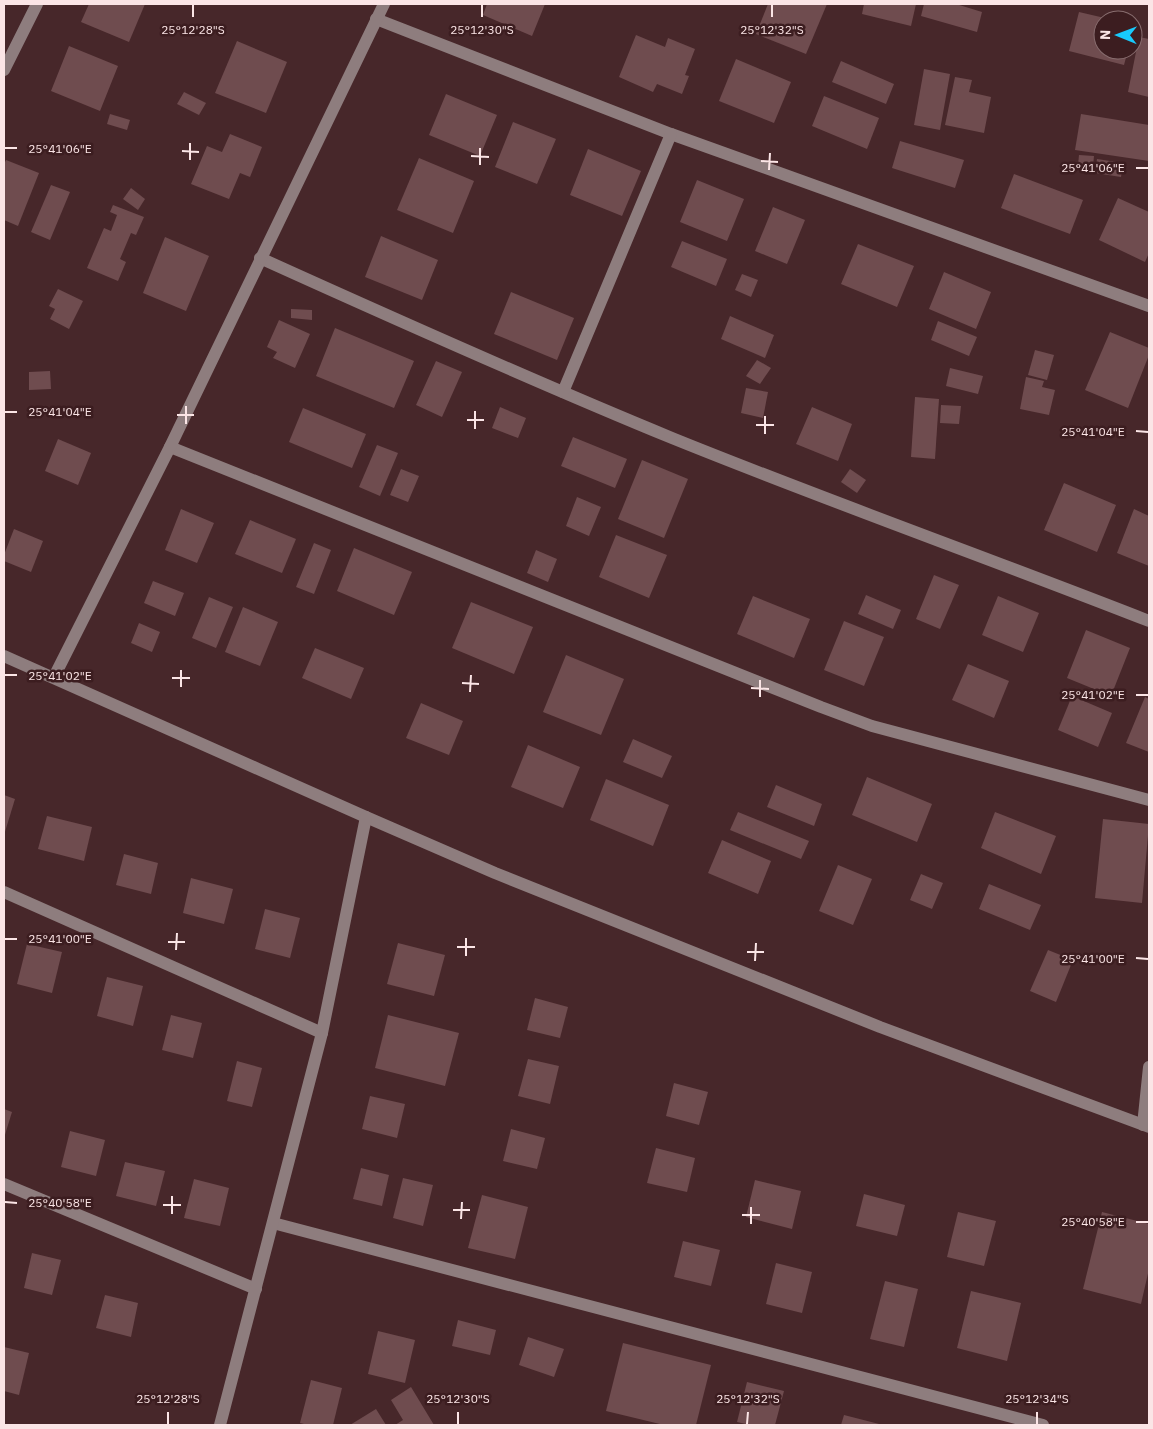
<svg xmlns="http://www.w3.org/2000/svg" width="1153" height="1429" font-family="'IBM Plex Sans',sans-serif">
  <style>
    .building { fill: #6f4c4f }
    .lines { fill: none; stroke-linecap: round; stroke-linejoin: round }
    .minor { stroke: #8e7d7e; stroke-width: 12 }
    .ticks { fill: none; stroke: #fbe5e6; stroke-width: 2 }
    .ticks-label { font-size: 12px; text-anchor: middle; fill: #fbe5e6; stroke: #3c1d20; stroke-width: 5; stroke-linejoin: round; paint-order: stroke }
  </style>
  <rect width="100%" height="100%" fill="#47272a"/>
  <g class="building">
    <path d="M89 4H145L129 42 81 22Z"/>
    <path d="M487 4H545L532 36 483 15Z"/>
    <path d="M768 4H827L806 54 756 34Z"/>
    <path d="M864 4H916L911 26 862 14Z"/>
    <path d="M924 4H956L982 12 977 32 921 16Z"/>
    <path d="M1079 12 1109 19 1103 20V50H1128L1124 65 1069 51Z"/>
    <path d="M636 35 665 47 668 38 695 49 685 75 689 76 682 94 657 84 653 92 619 77Z"/>
    <path d="M1139 37 1149 39V97L1128 92Z"/>
    <path d="M237 41 287 62 266 113 215 93Z"/>
    <path d="M69 46 118 66 100 111 51 91Z"/>
    <path d="M736 59 791 82 774 123 719 101Z"/>
    <path d="M841 61 894 84 886 104 832 82Z"/>
    <path d="M924 69 950 74 940 130 914 125Z"/>
    <path d="M955 77 972 80 969 92 991 97 984 133 945 125Z"/>
    <path d="M184 92 206 103 199 115 177 104Z"/>
    <path d="M446 94 497 115 480 156 429 135Z"/>
    <path d="M824 96 879 118 867 149 812 126Z"/>
    <path d="M110 114 130 120 127 130 107 124Z"/>
    <path d="M1081 114 1149 125V161L1075 150Z"/>
    <path d="M513 122 556 139 537 184 495 167Z"/>
    <path d="M230 134 262 147 250 177 240 173 229 199 191 184 207 146 222 152Z"/>
    <path d="M900 141 964 160 955 188 892 168Z"/>
    <path d="M588 149 641 171 622 216 570 195Z"/>
    <path d="M1079 155 1094 156 1093 166 1078 165Z"/>
    <path d="M419 158 474 181 453 233 397 210Z"/>
    <path d="M1097 159 1123 163 1121 177 1095 173Z"/>
    <path d="M6 160 39 173 18 226 4 220V164Z"/>
    <path d="M1014 174 1083 200 1070 234 1001 208Z"/>
    <path d="M697 180 744 199 727 241 680 222Z"/>
    <path d="M51 185 70 192 50 240 31 232Z"/>
    <path d="M131 188 145 199 138 210 123 199Z"/>
    <path d="M1118 198 1149 212V253L1145 262 1099 240Z"/>
    <path d="M113 205 144 217 136 235 131 233 120 259 126 262 118 281 87 268 104 228 111 231 117 215 110 212Z"/>
    <path d="M773 207 805 220 787 264 755 251Z"/>
    <path d="M381 236 438 260 422 300 365 277Z"/>
    <path d="M165 237 209 256 186 311 143 293Z"/>
    <path d="M682 241 727 259 716 286 671 267Z"/>
    <path d="M858 244 914 266 897 307 841 284Z"/>
    <path d="M944 272 991 292 976 329 929 309Z"/>
    <path d="M742 274 758 280 751 297 735 290Z"/>
    <path d="M58 289 83 301 69 329 50 319 55 309 49 306Z"/>
    <path d="M511 292 574 318 557 360 494 334Z"/>
    <path d="M291 309 312 310V320L291 318Z"/>
    <path d="M730 316 774 335 765 358 721 339Z"/>
    <path d="M279 320 310 334 295 368 273 358 277 352 267 347Z"/>
    <path d="M938 321 977 337 969 356 931 340Z"/>
    <path d="M335 328 414 361 394 408 316 376Z"/>
    <path d="M1110 332 1149 348V355L1128 408 1085 390Z"/>
    <path d="M1035 350 1054 355 1047 380 1028 375Z"/>
    <path d="M757 360 771 368 760 384 746 376Z"/>
    <path d="M436 361 462 372 442 417 416 405Z"/>
    <path d="M950 368 983 376 978 394 946 386Z"/>
    <path d="M50 371 51 389 29 390V372Z"/>
    <path d="M1026 377 1044 381 1042 387 1055 390 1049 415 1020 409Z"/>
    <path d="M746 388 768 392 763 418 741 413Z"/>
    <path d="M915 397 939 399 935 459 911 457Z"/>
    <path d="M941 405 961 406 959 424 940 423Z"/>
    <path d="M500 407 526 418 518 438 492 428Z"/>
    <path d="M812 407 852 424 838 461 796 444Z"/>
    <path d="M303 408 366 434 352 468 289 442Z"/>
    <path d="M573 437 627 459 615 488 561 466Z"/>
    <path d="M58 439 91 453 78 485 45 471Z"/>
    <path d="M377 445 398 453 380 496 359 487Z"/>
    <path d="M642 460 688 479 664 538 618 519Z"/>
    <path d="M401 469 419 476 408 502 390 495Z"/>
    <path d="M850 469 866 480 857 493 841 482Z"/>
    <path d="M1064 483 1116 505 1097 552 1044 530Z"/>
    <path d="M577 497 601 507 589 536 566 526Z"/>
    <path d="M181 509 214 523 197 563 165 550Z"/>
    <path d="M1134 509 1149 516V566L1117 553Z"/>
    <path d="M250 520 296 539 282 573 235 554Z"/>
    <path d="M14 529 43 541 31 572 4 561V555Z"/>
    <path d="M616 535 667 555 649 598 599 577Z"/>
    <path d="M314 543 331 550 314 594 296 587Z"/>
    <path d="M354 548 412 572 394 615 337 591Z"/>
    <path d="M536 550 557 559 548 582 527 573Z"/>
    <path d="M934 575 959 585 940 629 916 619Z"/>
    <path d="M153 581 184 593 175 616 144 603Z"/>
    <path d="M866 595 901 610 893 629 858 614Z"/>
    <path d="M753 596 810 619 794 658 737 634Z"/>
    <path d="M998 596 1039 613 1023 652 982 635Z"/>
    <path d="M209 597 233 607 216 648 192 638Z"/>
    <path d="M471 602 533 627 514 674 452 648Z"/>
    <path d="M243 607 278 622 260 666 225 652Z"/>
    <path d="M844 621 884 637 864 686 824 670Z"/>
    <path d="M139 623 160 632 152 652 131 643Z"/>
    <path d="M1086 630 1130 648 1111 696 1067 678Z"/>
    <path d="M315 648 364 668 351 699 302 678Z"/>
    <path d="M566 655 624 679 601 735 543 712Z"/>
    <path d="M968 664 1009 681 994 718 952 700Z"/>
    <path d="M1072 696 1112 713 1098 747 1058 730Z"/>
    <path d="M1145 697 1149 699V752L1126 743Z"/>
    <path d="M421 703 463 721 449 755 406 738Z"/>
    <path d="M633 739 672 756 662 778 623 762Z"/>
    <path d="M528 745 580 767 563 808 511 787Z"/>
    <path d="M867 777 932 804 917 842 852 815Z"/>
    <path d="M606 779 669 805 653 846 590 820Z"/>
    <path d="M776 785 822 804 814 826 767 807Z"/>
    <path d="M4 795 15 799 4 835Z"/>
    <path d="M738 812 809 841 801 859 730 830Z"/>
    <path d="M995 812 1056 836 1041 874 981 848Z"/>
    <path d="M47 816 92 827 84 861 38 849Z"/>
    <path d="M1103 819 1149 824 1142 903 1095 898Z"/>
    <path d="M722 840 771 861 758 894 708 873Z"/>
    <path d="M124 854 158 863 151 894 116 885Z"/>
    <path d="M838 865 872 879 853 925 819 911Z"/>
    <path d="M921 874 943 883 932 909 910 900Z"/>
    <path d="M191 878 233 889 224 924 183 913Z"/>
    <path d="M989 884 1041 905 1030 930 979 909Z"/>
    <path d="M265 909 300 918 290 958 255 949Z"/>
    <path d="M398 943 445 955 434 996 387 984Z"/>
    <path d="M27 944 62 952 52 993 17 984Z"/>
    <path d="M1048 950 1073 960 1056 1002 1030 991Z"/>
    <path d="M107 977 143 986 133 1026 97 1016Z"/>
    <path d="M535 998 568 1007 560 1038 527 1030Z"/>
    <path d="M171 1015 202 1023 193 1058 162 1050Z"/>
    <path d="M388 1015 459 1033 445 1086 375 1068Z"/>
    <path d="M528 1059 559 1066 550 1104 518 1096Z"/>
    <path d="M237 1061 262 1068 252 1107 227 1101Z"/>
    <path d="M674 1083 708 1092 699 1125 666 1116Z"/>
    <path d="M370 1096 405 1104 397 1138 362 1129Z"/>
    <path d="M4 1109 12 1112 4 1138Z"/>
    <path d="M511 1129 545 1138 537 1169 503 1161Z"/>
    <path d="M70 1131 105 1140 96 1176 61 1167Z"/>
    <path d="M656 1148 695 1158 687 1192 647 1183Z"/>
    <path d="M125 1162 165 1171 156 1206 116 1196Z"/>
    <path d="M361 1168 389 1175 382 1206 353 1199Z"/>
    <path d="M403 1178 433 1185 423 1226 393 1218Z"/>
    <path d="M194 1179 229 1188 220 1226 184 1218Z"/>
    <path d="M755 1180 801 1191 792 1229 746 1217Z"/>
    <path d="M864 1194 905 1205 897 1236 856 1226Z"/>
    <path d="M482 1195 528 1207 515 1259 468 1248Z"/>
    <path d="M958 1212 996 1221 984 1266 947 1257Z"/>
    <path d="M1102 1212 1149 1224V1269L1141 1304 1083 1289Z"/>
    <path d="M683 1241 720 1250 711 1286 674 1277Z"/>
    <path d="M32 1253 61 1260 52 1295 24 1288Z"/>
    <path d="M776 1263 812 1272 802 1313 766 1304Z"/>
    <path d="M885 1281 918 1289 904 1347 870 1339Z"/>
    <path d="M971 1291 1021 1303 1007 1361 957 1348Z"/>
    <path d="M105 1295 138 1303 131 1337 96 1328Z"/>
    <path d="M458 1320 496 1330 490 1355 452 1346Z"/>
    <path d="M378 1331 415 1340 405 1383 368 1374Z"/>
    <path d="M528 1337 564 1349 554 1377 519 1365Z"/>
    <path d="M623 1343 711 1365 696 1425H664L606 1411Z"/>
    <path d="M4 1347 29 1353 19 1395 4 1391Z"/>
    <path d="M311 1380 342 1388 333 1425H308L300 1423Z"/>
    <path d="M747 1382 784 1391 775 1425H750L737 1422Z"/>
    <path d="M411 1387 434 1425H395L403 1420 391 1400Z"/>
    <path d="M376 1409 386 1425H350Z"/>
    <path d="M844 1415 883 1425H841Z"/>
  </g>
  <g class="lines">
    <g class="minor">
      <path d="M376 19 671 134 1149 306"/>
      <path d="M4 70 37 4"/>
      <path d="M260 258C397 320 533 381 672 438 830 502 991 559 1149 621"/>
      <path d="M563 392 671 134"/>
      <path d="M170 447 821 707 872 726 1149 800"/>
      <path d="M4 656 366 817 495 873 880 1027 1149 1127"/>
      <path d="M54 677 170 447 384 4"/>
      <path d="M4 892 322 1033"/>
      <path d="M1143 1125 1149 1067"/>
      <path d="M4 1184 256 1289"/>
      <path d="M273 1223 1043 1425"/>
      <path d="M220 1425 322 1033 366 817"/>
    </g>
  </g>
  <path class="ticks" d="M193 17V5M482 17V5M772 17V5M5 148H17M182 151 199 152M471 156 489 157M190 160V143M761 161 778 162M480 165V148M1136 168H1148M769 170 770 153M5 412H17M177 415H194M467 420H484M186 424V406M756 425H774M475 429V411M1136 431 1148 432M765 434V416M5 675H17M172 678H190M462 683 479 684M181 687V670M751 688 769 689M470 692 471 675M1136 695H1148M760 697V680M5 939H17M168 942H185M457 947H475M176 950 177 933M747 952H764M466 956V938M1136 958 1148 959M755 961 756 943M5 1202 17 1203M163 1205H181M453 1210H470M172 1214V1196M742 1215H760M461 1219 462 1202M1136 1222H1148M751 1224V1207M168 1424V1412M458 1424V1412M747 1424 748 1412M1037 1424V1412"/>
  <g class="ticks-label">
    <text x="193" y="34">25°12'28"S</text>
    <text x="482" y="34">25°12'30"S</text>
    <text x="772" y="34">25°12'32"S</text>
    <text x="60" y="153">25°41'06"E</text>
    <text x="1093" y="172">25°41'06"E</text>
    <text x="60" y="416">25°41'04"E</text>
    <text x="1093" y="436">25°41'04"E</text>
    <text x="60" y="680">25°41'02"E</text>
    <text x="1093" y="699">25°41'02"E</text>
    <text x="60" y="943">25°41'00"E</text>
    <text x="1093" y="963">25°41'00"E</text>
    <text x="60" y="1207">25°40'58"E</text>
    <text x="1093" y="1226">25°40'58"E</text>
    <text x="168" y="1403">25°12'28"S</text>
    <text x="458" y="1403">25°12'30"S</text>
    <text x="748" y="1403">25°12'32"S</text>
    <text x="1037" y="1403">25°12'34"S</text>
  </g>
  <rect width="1153" height="1429" fill="none" stroke="#fbe5e6" stroke-width="10"/>
  <g transform="translate(1118 35) rotate(271)"><circle r="24" fill="#3c1d20" stroke="#886d6f"/>
  <path d="M0-4L9 19L0 12L-9 19Z" fill="#18cafc"/>
  <text y="-8" font-size="14" font-weight="bold" text-anchor="middle" fill="#fbe5e6">N</text>
  </g>
</svg>
